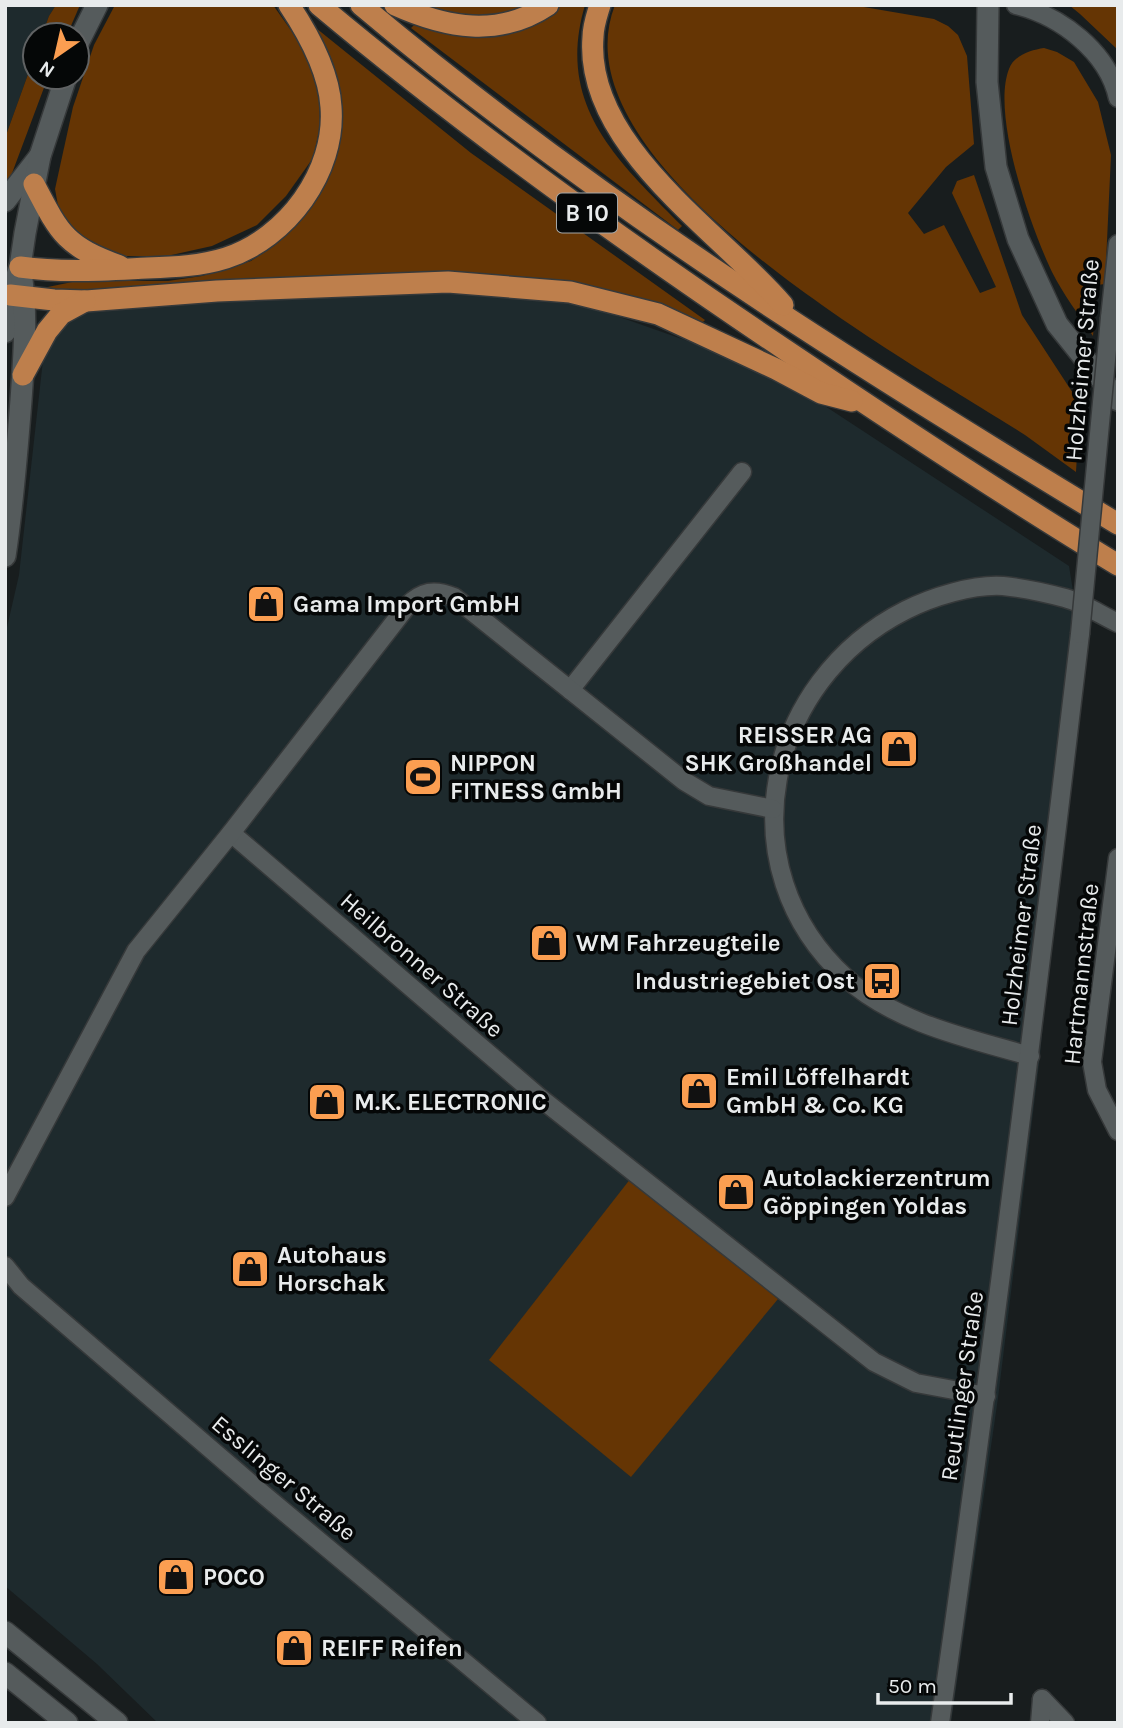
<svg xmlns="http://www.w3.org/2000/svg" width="1123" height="1728" font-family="Karla,sans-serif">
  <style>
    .built { fill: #1e2a2d }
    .green { fill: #653504 }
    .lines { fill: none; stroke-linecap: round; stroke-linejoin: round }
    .minor-casing { stroke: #36393a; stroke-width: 21 }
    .tertiary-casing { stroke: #36393a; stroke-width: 24 }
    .secondary-casing { stroke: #36393a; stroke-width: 24 }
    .trunk-casing { stroke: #36393a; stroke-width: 24 }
    .minor { stroke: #555b5c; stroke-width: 18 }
    .tertiary { stroke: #555b5c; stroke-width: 21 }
    .secondary { stroke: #555b5c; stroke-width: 21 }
    .trunk { stroke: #be7f4c; stroke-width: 21 }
    .minor-bridge-casing { stroke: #36393a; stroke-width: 21; stroke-linecap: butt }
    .minor-bridge { stroke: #555b5c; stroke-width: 18 }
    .labels { text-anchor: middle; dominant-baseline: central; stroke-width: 7; stroke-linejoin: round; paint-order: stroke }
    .shield { fill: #050707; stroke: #a4a7a7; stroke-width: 2 }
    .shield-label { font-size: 23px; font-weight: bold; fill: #e8ebec }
    .street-label { font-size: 24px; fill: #e8ebec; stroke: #050707 }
    .poi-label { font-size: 24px; font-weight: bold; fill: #e8ebec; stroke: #050707; text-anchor: start }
  </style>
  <rect width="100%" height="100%" fill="#181d1e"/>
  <g class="built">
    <path d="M5 5H56L49 16 42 35H35V55L5 138Z"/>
    <path d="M438 289 563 297 770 370 1069 566 1080 634 1040 1056 998 1398 951 1723H158L97 1664 5 1586V636L19 575 43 360 50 342 61 325 76 314 104 306Z"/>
  </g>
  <g class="green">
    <path d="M56 5H80L67 35H42L49 16Z"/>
    <path d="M115 5H273L305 50 319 94 320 127 313 158 286 196 257 225 212 246 167 256H116L72 234 59 211 55 189 73 107 94 45Z"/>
    <path d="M415 5H525L504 14 465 18Z"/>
    <path d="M556 5H585C555 106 618 161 682 226L678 230 411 28 414 25 461 36 503 32Z"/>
    <path d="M615 5H852L934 19 948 26 958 35 967 56 974 144 946 167 908 213 924 234 944 225 980 293 996 287 952 193 957 181 974 175 1022 315 1080 404 1076 472C1059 460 1042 447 1025 435 915 364 551 168 615 5Z"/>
    <path d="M1069 5H1118V50L1080 14Z"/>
    <path d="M311 24 471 153 705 320 701 324 566 284 76 296 43 288 77 281H168L202 276 251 261 281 240 302 216 328 167Z"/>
    <path d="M1044 48 1057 52 1074 62 1098 102 1111 155 1105 284 1097 285 1093 336C1079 315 1063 294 1052 272 1031 228 991 115 1009 69 1014 55 1031 50 1044 48Z"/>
    <path d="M35 55V77H48L5 192V138Z"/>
    <path d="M631 1178 778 1299 631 1477 489 1360Z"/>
  </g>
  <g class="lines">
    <defs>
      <g id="minor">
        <path d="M1016 5C1061 16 1108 52 1118 98"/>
        <path d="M1110 318 1118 244"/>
        <path d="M570 690 742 472"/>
        <path d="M231 833 539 1097 874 1362 916 1383 986 1396"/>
        <path d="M1118 858 1092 1062 1097 1090 1118 1131"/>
        <path d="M1030 1056C967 1038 896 1023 846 978 725 868 765 681 906 610 932 597 973 584 1003 586 1023 588 1046 593 1065 598 1083 603 1101 615 1118 623"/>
        <path d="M5 1197 136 951 231 833 407 606C422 591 434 589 454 597L684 781 709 796 773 809"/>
        <path d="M5 1266 21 1286 264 1495 537 1723"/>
        <path d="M1042 1699 1065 1723"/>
        <path d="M940 1723C992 1360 1037 998 1080 634"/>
        <path d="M1040 1723 1042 1699"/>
      </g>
      <path id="tertiary" d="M5 201 40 156"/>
      <g id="secondary">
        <path d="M988 5 987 82 996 167 1018 239 1057 324 1118 400"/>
        <path d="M77 45 97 5"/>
        <path d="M5 332 10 295 20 267 25 233 40 156 66 77"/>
        <path d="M5 556C13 504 17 452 21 400 24 356 28 311 20 267"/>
        <path d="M5 1632 117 1723"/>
        <path d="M5 1673 67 1723"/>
      </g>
      <g id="trunk">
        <path d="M319 5C467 129 623 241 784 349 894 423 1004 496 1118 565"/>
        <path d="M361 5C595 202 856 366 1118 524"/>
        <path d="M395 5C446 28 499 38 548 5"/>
        <path d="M600 5C597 15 593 26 593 37 584 146 721 232 783 305"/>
        <path d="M34 184C60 234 65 246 120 266"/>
        <path d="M20 267C63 273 104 270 147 268 174 267 201 266 226 258 287 238 336 172 331 107 329 71 309 35 289 5"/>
        <path d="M10 295 54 300 86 301 217 291 448 282 570 292 658 314 776 369 821 393 852 401"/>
        <path d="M23 375 47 331 61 314 85 301"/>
      </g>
    </defs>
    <use href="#minor" class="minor-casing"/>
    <use href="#tertiary" class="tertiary-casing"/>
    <use href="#secondary" class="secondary-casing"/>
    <use href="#trunk" class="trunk-casing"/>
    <use href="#minor" class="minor"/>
    <use href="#tertiary" class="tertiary"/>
    <use href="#secondary" class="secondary"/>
    <use href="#trunk" class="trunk"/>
    <defs>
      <path id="minor-bridge" d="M1080 634 1110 318"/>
    </defs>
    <use href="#minor-bridge" class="minor-bridge-casing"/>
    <use href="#minor-bridge" class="minor-bridge"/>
  </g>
  <defs>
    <symbol id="shop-square" viewBox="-11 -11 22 22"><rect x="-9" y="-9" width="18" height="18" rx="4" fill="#fb9e51" stroke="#050707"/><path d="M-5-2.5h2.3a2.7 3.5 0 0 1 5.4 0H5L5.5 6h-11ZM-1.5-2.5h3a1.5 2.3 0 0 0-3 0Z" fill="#111"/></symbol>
    <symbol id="stadium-square" viewBox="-11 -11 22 22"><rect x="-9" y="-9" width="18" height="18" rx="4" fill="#fb9e51" stroke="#050707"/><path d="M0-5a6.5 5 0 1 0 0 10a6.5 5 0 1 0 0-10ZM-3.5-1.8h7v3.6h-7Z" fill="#111"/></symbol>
    <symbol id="bus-square" viewBox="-11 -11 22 22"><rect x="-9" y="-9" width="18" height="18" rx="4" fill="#fb9e51" stroke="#050707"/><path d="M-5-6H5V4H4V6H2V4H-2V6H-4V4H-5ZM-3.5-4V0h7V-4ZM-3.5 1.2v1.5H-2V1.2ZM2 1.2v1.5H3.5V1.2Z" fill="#111"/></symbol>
  </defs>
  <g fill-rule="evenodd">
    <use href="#shop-square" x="244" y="582" width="44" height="44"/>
    <use href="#shop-square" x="877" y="727" width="44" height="44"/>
    <use href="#stadium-square" x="401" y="755" width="44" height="44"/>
    <use href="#shop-square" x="527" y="921" width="44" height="44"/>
    <use href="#bus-square" x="860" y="959" width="44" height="44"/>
    <use href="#shop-square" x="677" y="1069" width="44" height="44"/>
    <use href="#shop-square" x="305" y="1080" width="44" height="44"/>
    <use href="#shop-square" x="714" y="1170" width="44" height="44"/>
    <use href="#shop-square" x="228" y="1247" width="44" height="44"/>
    <use href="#shop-square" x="154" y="1555" width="44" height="44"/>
    <use href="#shop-square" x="272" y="1626" width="44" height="44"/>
  </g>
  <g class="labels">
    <rect class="shield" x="557" y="193.5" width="60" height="39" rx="5"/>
    <g class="shield-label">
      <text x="587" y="213">B 10</text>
    </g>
    <g class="street-label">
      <text transform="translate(1082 360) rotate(-85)">Holzheimer Straße</text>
      <text transform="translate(1021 925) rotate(-83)">Holzheimer Straße</text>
      <text transform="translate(422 965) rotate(41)">Heilbronner Straße</text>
      <text transform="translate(1081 974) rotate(-84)">Hartmannstraße</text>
      <text transform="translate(962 1386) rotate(-82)">Reutlinger Straße</text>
      <text transform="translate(284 1478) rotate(40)">Esslinger Straße</text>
    </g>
    <g class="poi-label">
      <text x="293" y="604">Gama Import GmbH</text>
      <text x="872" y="735" text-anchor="end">REISSER AG<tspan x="872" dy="28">SHK Großhandel</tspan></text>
      <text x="450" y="763">NIPPON<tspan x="450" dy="28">FITNESS GmbH</tspan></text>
      <text x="576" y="943">WM Fahrzeugteile</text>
      <text x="855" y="981" text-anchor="end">Industriegebiet Ost</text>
      <text x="726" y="1077">Emil Löffelhardt<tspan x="726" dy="28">GmbH &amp; Co. KG</tspan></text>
      <text x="354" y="1102">M.K. ELECTRONIC</text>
      <text x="763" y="1178">Autolackierzentrum<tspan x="763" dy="28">Göppingen Yoldas</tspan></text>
      <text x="277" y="1255">Autohaus<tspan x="277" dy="28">Horschak</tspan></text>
      <text x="203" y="1577">POCO</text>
      <text x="321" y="1648">REIFF Reifen</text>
    </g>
  </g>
  <rect width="1123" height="1728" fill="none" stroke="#e8ebec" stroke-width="14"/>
  <g transform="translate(56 56) rotate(214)"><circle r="33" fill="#050707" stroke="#606263" stroke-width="2"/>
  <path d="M0-5L12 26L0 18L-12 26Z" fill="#fb9e51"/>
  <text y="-10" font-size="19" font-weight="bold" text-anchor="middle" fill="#e8ebec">N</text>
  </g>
  <path d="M878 1693v10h133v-10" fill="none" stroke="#e8ebec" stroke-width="3.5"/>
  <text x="888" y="1693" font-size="21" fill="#e8ebec" stroke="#050707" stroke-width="5" paint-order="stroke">50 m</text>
</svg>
